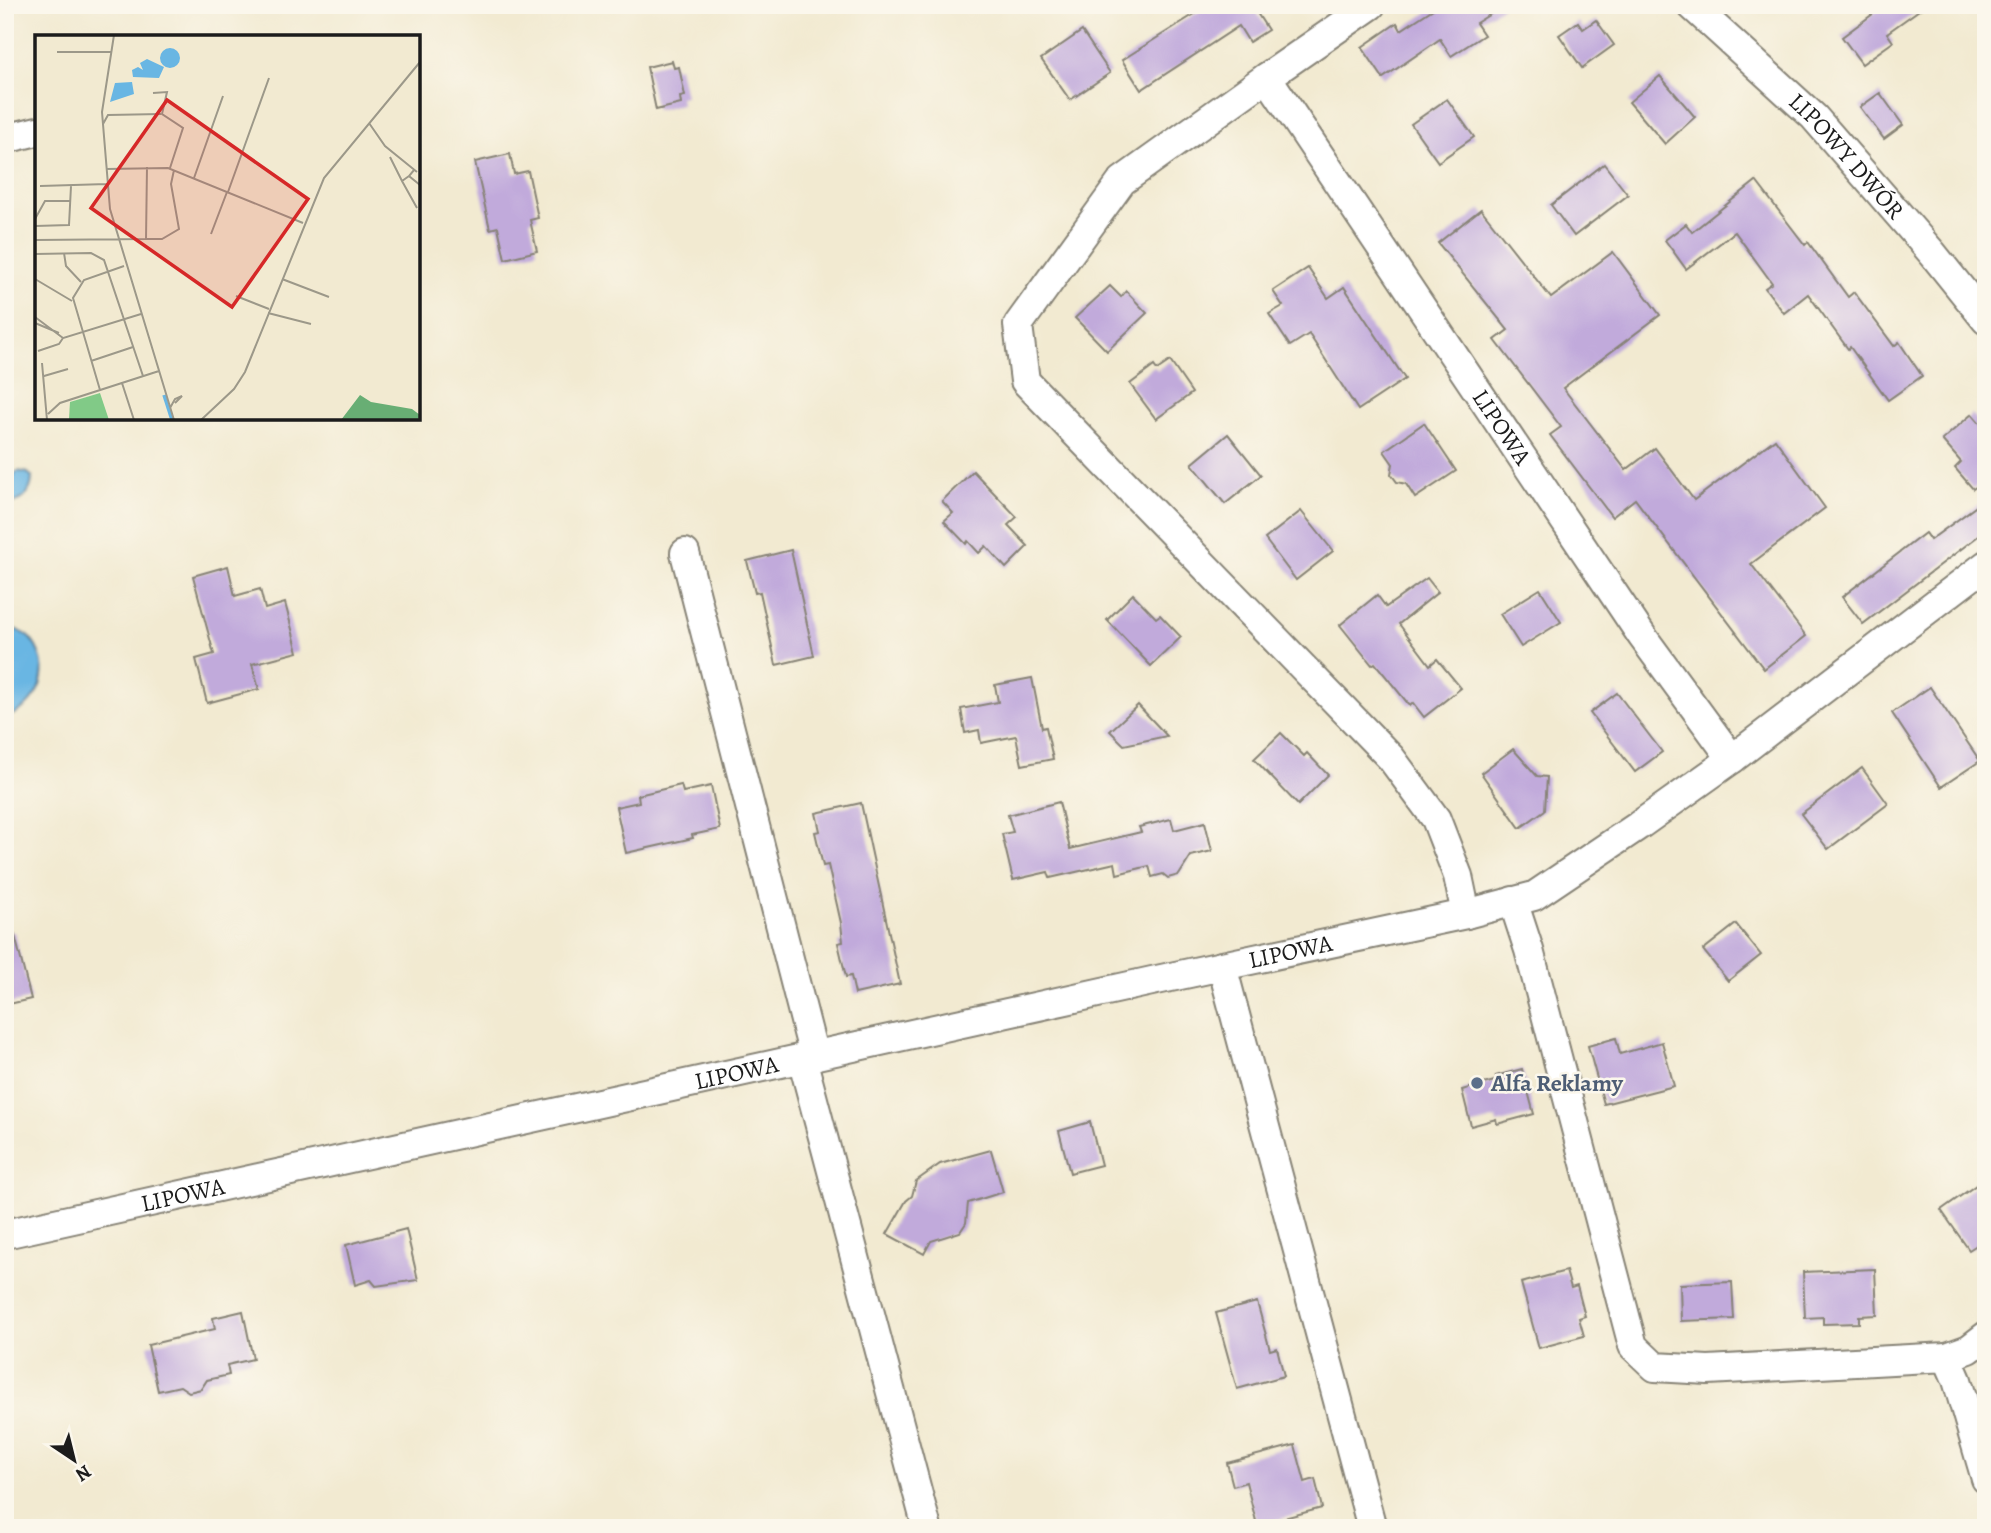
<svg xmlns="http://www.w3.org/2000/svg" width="1991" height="1533" font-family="Alegreya,serif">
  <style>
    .water { fill: #69b6e3; stroke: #426980; stroke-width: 2 }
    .building { fill: #c1aadb }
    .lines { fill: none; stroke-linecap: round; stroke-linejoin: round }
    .minor-casing { stroke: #878376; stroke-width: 32 }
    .minor { stroke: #fff; stroke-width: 28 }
    .service-dot { fill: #5c6f8a; stroke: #fbf7ec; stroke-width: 2.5 }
    .labels { text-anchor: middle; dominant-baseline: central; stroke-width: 5; stroke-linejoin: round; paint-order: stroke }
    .street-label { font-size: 24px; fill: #1c1c1c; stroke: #fbf7ec }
    .service-label { font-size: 24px; font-weight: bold; fill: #4e5e75; stroke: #fbf7ec; text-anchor: start }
    .inset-river { fill: none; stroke: #69b6e3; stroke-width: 3.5 }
    .inset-road { fill: none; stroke: #9c9889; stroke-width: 2 }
    .view { fill: #d62828; fill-opacity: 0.15; stroke: #d62828; stroke-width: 3.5 }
    .inset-edge { fill: none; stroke: #1c1c1c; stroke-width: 3.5 }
  </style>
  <rect width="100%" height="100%" fill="#fbf7ec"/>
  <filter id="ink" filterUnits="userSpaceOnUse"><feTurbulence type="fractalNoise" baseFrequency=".0143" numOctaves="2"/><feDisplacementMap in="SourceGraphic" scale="14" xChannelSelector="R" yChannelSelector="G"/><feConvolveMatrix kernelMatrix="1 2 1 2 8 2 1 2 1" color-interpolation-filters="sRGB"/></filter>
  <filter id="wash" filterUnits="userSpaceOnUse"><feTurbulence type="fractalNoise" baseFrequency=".00686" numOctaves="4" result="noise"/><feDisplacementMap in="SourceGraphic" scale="28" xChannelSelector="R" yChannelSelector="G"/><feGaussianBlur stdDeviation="1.57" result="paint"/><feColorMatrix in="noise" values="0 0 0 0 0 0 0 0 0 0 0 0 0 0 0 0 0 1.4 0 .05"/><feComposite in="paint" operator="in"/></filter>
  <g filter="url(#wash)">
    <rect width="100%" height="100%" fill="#f2ead1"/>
    <g class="water">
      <path d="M18 471 28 473 32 477C32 495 21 501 6 506L5 482Z"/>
      <path d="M5 627C10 628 17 629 21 632 29 635 36 645 39 653 50 682 33 708 5 718Z"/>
    </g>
    <g id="blocks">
      <g class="building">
        <path d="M1209 5H1269L1257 13 1268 30 1249 42 1239 26 1141 90 1122 60Z"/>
        <path d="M1439 5H1505L1476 23 1484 35 1451 56 1440 39 1383 78 1362 47 1397 23 1401 30Z"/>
        <path d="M1885 5H1926L1887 33 1893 42 1862 64 1842 37Z"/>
        <path d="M1596 20 1614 45 1582 68 1559 35 1578 22 1583 29Z"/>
        <path d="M1082 31 1110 73 1070 100 1041 59Z"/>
        <path d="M672 61 674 68 679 67 685 96 680 97 681 104 656 110 647 67Z"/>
        <path d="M1660 76 1695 117 1665 144 1629 102Z"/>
        <path d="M1880 93 1903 125 1884 139 1860 107Z"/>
        <path d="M1447 99 1474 137 1438 162 1411 124Z"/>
        <path d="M510 154 514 174 528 171 538 218 530 220 537 251 505 259 498 227 490 229 475 162Z"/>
        <path d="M1604 164 1628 195 1574 236 1551 205Z"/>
        <path d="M1756 181 1805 245 1808 242 1848 297 1854 292 1894 346 1899 342 1922 376 1888 400 1850 347 1848 349 1808 294 1784 313 1765 288 1772 283 1735 232 1686 269 1665 240 1686 224 1692 232Z"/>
        <path d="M1481 209 1551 298 1613 252 1660 315 1563 388 1626 470 1655 448 1694 500 1775 439 1825 508 1751 564 1806 636 1764 669 1635 499 1612 517 1550 435 1561 427 1495 340 1508 330 1438 243Z"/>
        <path d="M1308 268 1328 298 1344 287 1405 379 1358 410 1309 334 1290 346 1269 314 1283 306 1273 291Z"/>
        <path d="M1110 286 1121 297 1126 291 1147 313 1107 351 1075 318Z"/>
        <path d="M1170 361 1192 393 1156 419 1130 384 1154 366 1157 370Z"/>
        <path d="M1972 414 1986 430V491L1980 484 1973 489 1955 468 1961 462 1942 440Z"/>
        <path d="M1424 423 1456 471 1415 498 1406 484 1397 482 1391 474 1393 464 1384 451Z"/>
        <path d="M1228 434 1261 475 1225 504 1192 464Z"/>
        <path d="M973 471 1017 517 1008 525 1028 546 1006 568 986 546 979 553 968 541 966 544 944 521 953 513 942 501Z"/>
        <path d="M1986 499V530L1863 624 1842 597 1925 533 1930 540Z"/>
        <path d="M1301 511 1333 551 1296 580 1265 539Z"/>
        <path d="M791 550 814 656 776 665 760 592 755 593 747 561Z"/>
        <path d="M228 566 235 596 260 589 265 609 285 603 298 652 252 664 259 689 207 703 196 659 214 654 193 576Z"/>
        <path d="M1427 578 1438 592 1399 624 1430 665 1437 659 1461 688 1424 717 1413 703 1410 706 1375 663 1372 665 1340 625 1377 595 1386 607Z"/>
        <path d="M1540 589 1561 622 1521 647 1500 614Z"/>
        <path d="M1133 594 1156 618 1160 615 1181 637 1151 666 1107 620Z"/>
        <path d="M1032 678 1042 728 1046 727 1053 759 1022 765 1016 736 981 743 979 730 965 733 961 709 998 702 995 685Z"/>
        <path d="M1930 687 1980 761 1941 787 1892 713Z"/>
        <path d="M1617 693 1662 752 1635 772 1590 713Z"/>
        <path d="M1138 705 1167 736 1124 745 1110 731Z"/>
        <path d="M1281 733 1304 756 1307 753 1328 775 1298 805 1254 759Z"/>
        <path d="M1513 749 1537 776 1547 777 1545 810 1520 828 1481 773Z"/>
        <path d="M1862 768 1888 804 1828 849 1801 814Z"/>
        <path d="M681 785 683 792 711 786 720 829 692 835 693 838 626 853 616 807 639 802 638 795Z"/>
        <path d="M1059 802 1070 849 1141 832 1139 827 1171 819 1174 830 1205 822 1212 851 1191 856 1179 875 1168 878 1163 874 1152 877 1149 866 1117 874 1115 863 1050 878 1048 872 1013 880 1002 834 1013 832 1008 815Z"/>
        <path d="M861 803 900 984 855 994 851 976 846 977 838 943 843 942 841 923 828 865 823 866 815 832 820 831 816 813Z"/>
        <path d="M1736 924 1761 955 1728 981 1703 950Z"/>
        <path d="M14 932 31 999 5 1005V933Z"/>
        <path d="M1616 1038 1620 1054 1662 1042 1674 1086 1604 1104 1588 1046Z"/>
        <path d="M1522 1069 1534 1114 1497 1124 1496 1119 1471 1126 1462 1090 1498 1080 1496 1076Z"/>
        <path d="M1090 1122 1101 1165 1070 1173 1059 1131Z"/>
        <path d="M991 1150 1003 1192 968 1203 966 1223 960 1232 931 1241 924 1254 887 1234 906 1201 912 1196 916 1181 940 1164Z"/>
        <path d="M1986 1178V1239L1969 1250 1941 1210Z"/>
        <path d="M406 1229 418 1280 376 1286 371 1280 355 1285 346 1245Z"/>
        <path d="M1875 1269 1877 1315 1859 1316V1323L1823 1324V1317L1805 1318 1803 1272Z"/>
        <path d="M1566 1271 1571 1288 1577 1286 1585 1316 1579 1318 1584 1336 1539 1348 1521 1283Z"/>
        <path d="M1732 1282 1734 1319 1681 1321 1680 1284Z"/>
        <path d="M1257 1302 1270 1350 1277 1348 1284 1376 1237 1389 1216 1313Z"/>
        <path d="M243 1311 253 1359 227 1365 229 1375 207 1380 201 1389 189 1392 180 1386 158 1391 148 1345 215 1329 213 1318Z"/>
        <path d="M1295 1445 1305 1482 1315 1479 1322 1508 1257 1525 1246 1482 1233 1486 1227 1463Z"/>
      </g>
    </g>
  </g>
  <g filter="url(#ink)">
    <use href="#blocks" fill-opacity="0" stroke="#878376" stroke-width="2"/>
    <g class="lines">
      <defs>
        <g id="minor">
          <path id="s1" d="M1371 5 1267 77 1642 636 1732 759"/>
          <path id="s2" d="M1691 5 1814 117 1933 254 1986 320"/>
          <path d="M1267 77 1122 181 1018 325 1025 381 1391 758 1436 819 1458 876 1466 914"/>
          <path d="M5 139 37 131"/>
          <path d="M685 553 814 1056"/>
          <path d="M1513 901 1529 950 1633 1346 1655 1367 1708 1370 1947 1357 1957 1380 1986 1479"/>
          <path d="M1222 966 1372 1528"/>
          <path d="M802 1058 927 1528"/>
          <path id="s3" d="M5 1234 1152 981 1466 914 1534 896 1638 826 1732 759 1986 565"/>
          <path d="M1947 1357 1969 1349 1986 1336"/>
        </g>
      </defs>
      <use href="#minor" class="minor-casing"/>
      <use href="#minor" class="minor"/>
    </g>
  </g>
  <circle class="service-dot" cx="1477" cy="1083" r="7"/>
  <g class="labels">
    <g class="street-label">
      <text stroke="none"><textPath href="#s2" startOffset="217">LIPOWY DWÓR</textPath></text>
      <text stroke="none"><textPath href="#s1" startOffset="548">LIPOWA</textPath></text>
      <text stroke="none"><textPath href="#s3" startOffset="1316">LIPOWA</textPath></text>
      <text stroke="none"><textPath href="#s3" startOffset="749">LIPOWA</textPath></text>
      <text stroke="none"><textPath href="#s3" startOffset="182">LIPOWA</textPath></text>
    </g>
    <g class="service-label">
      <text x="1491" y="1083">Alfa Reklamy</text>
    </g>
  </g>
  <g transform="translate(35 35)">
    <rect width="385" height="385" fill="#f2ead1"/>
    <path d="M65 358 74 385 34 384 35 367Z" fill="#81ca87"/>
    <path d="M325 360 336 367 377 374 385 380 383 385H306Z" fill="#68ae74"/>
    <path d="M125 23a10 10 0 1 1 20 0a10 10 0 1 1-20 0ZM112 24 129 32 124 43 98 42 97 35 103 32 108 35 105 28ZM97 47 99 59 75 67 80 48Z" fill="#69b6e3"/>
    <path class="inset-river" d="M129 360 137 385"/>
    <path class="inset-road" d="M79 0 67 77 75 174 139 385M22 17H76M118 58 132 57 127 79 148 93 135 133M334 88 350 111 382 137M68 89 73 80 126 79M355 122 367 146 374 141M71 134 133 133 268 188M379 135 374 141 385 150M159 143 188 61M367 146 382 173M5 151 72 149M193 157 234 43M0 184 10 166H36M0 191 34 190 36 151M176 199 192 157M112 204H127L144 194 136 149 139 135M0 205 111 204 112 132M29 218 31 231 46 247M0 219 56 218 69 225 108 341M0 244 37 266M247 244 294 262M201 261 234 274M233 278 276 289M0 282 28 303M0 288 24 298M3 316 24 309 28 303 106 279M56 326 98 312M7 328 12 385M9 341 33 334M87 348 99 385M65 355 38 263 49 245 89 231M135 373 140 364 147 361 140 368M13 379 25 368 124 336M166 385 199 354 210 337 289 143 385 27"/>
    <path class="view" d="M132 65 273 164 197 272 56 173Z"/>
    <rect width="385" height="385" class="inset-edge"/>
  </g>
  <rect width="1991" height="1533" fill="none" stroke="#fbf7ec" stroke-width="28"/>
  <g transform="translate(74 1460) rotate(145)" stroke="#fbf7ec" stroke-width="5" paint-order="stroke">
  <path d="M0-5L12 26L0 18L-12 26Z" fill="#1c1c1c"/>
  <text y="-10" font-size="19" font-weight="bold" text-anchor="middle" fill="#1c1c1c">N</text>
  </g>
</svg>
